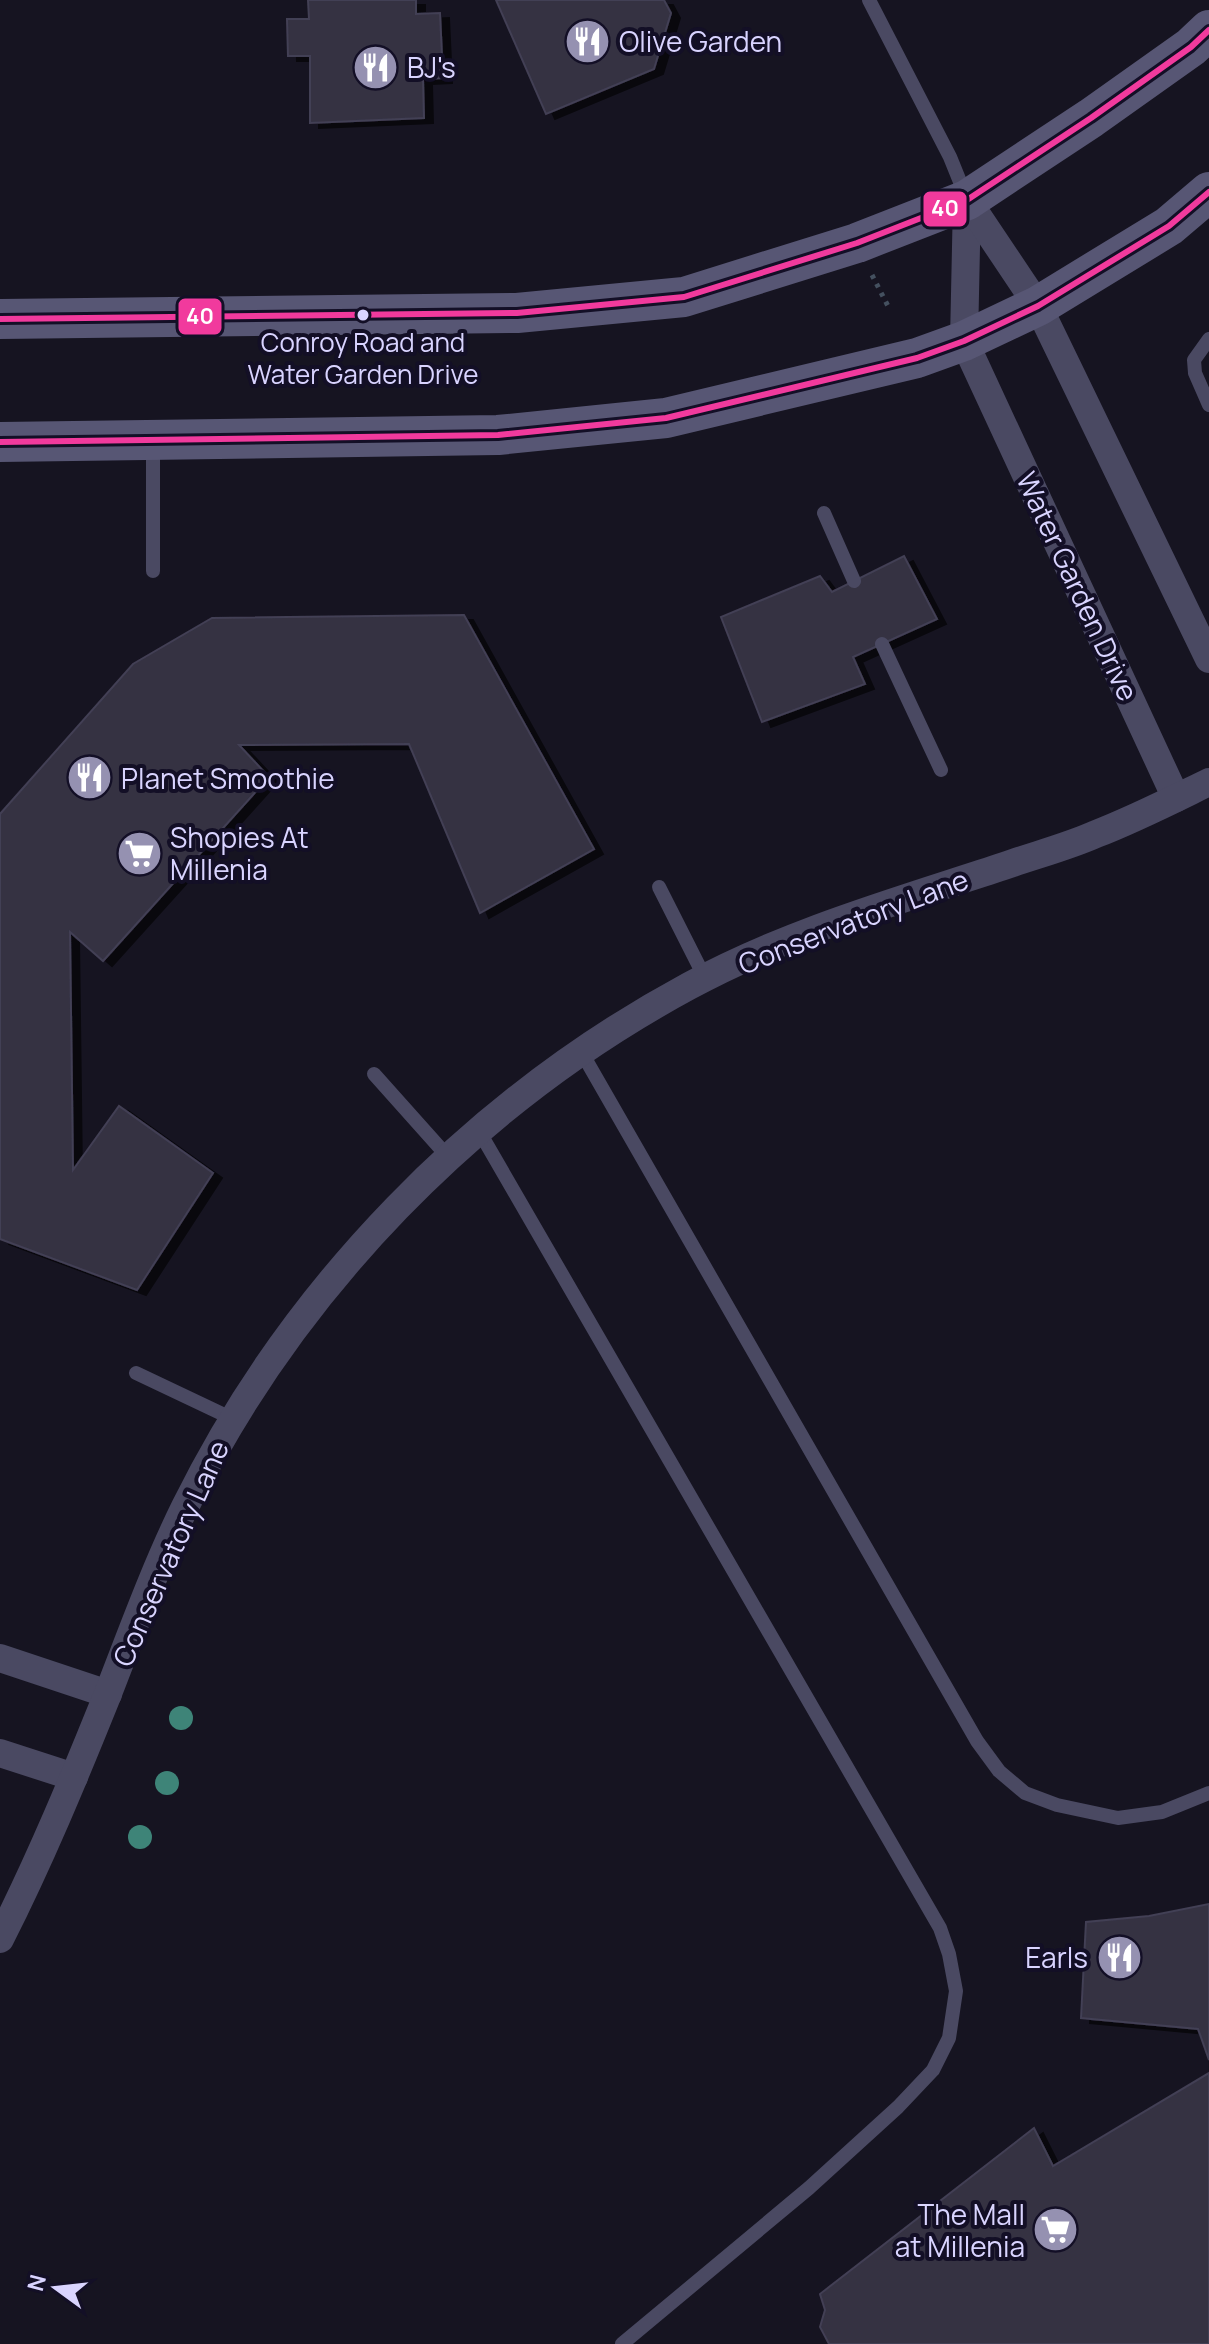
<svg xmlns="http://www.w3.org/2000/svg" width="1209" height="2344" font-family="Manrope,sans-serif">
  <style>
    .building { fill: #343243; stroke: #433f54; stroke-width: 2; filter: url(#shadow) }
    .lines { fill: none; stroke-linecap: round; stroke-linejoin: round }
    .path { stroke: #44505f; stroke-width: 5; stroke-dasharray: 4 6; stroke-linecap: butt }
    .lane { stroke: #4a4962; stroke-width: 14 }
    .street { stroke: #4a4962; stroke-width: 28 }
    .secondary { stroke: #575674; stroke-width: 40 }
    .bus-1-casing { stroke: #130f26; stroke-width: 12 }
    .bus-1 { stroke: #f13a9d; stroke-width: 6 }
    .tree { fill: #3e8478 }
    .bus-dot { fill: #d9d4ff; stroke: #130f26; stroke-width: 3 }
    .labels { text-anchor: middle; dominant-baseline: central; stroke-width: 8; stroke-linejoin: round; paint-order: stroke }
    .bus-label { font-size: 26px; fill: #d9d4ff; stroke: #130f26 }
    .poi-label { font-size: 28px; fill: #d9d4ff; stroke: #130f26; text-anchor: start }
    .street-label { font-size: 28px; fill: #d9d4ff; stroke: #130f26 }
    .line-badge { stroke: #130f26; stroke-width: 3 }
    .badge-label { font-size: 22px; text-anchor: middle; font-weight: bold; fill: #fff }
  </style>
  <defs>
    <filter id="shadow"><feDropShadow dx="9" dy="5" stdDeviation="0" flood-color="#0009"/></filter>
  </defs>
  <rect width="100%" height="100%" fill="#161421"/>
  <g class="building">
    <path d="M308 0H416V14L440 13 443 78 423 79 424 118 310 123V56H288L287 19H309Z"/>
    <path d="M496 0H664L671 13 654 69 546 114Z"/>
    <path d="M904 556 937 619 853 657 865 684 762 722 721 617 820 576 832 592Z"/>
    <path d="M464 615 594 849 480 913 409 744 239 745 269 777 103 961 70 932 73 1170 119 1106 213 1173 137 1290 0 1239V814L133 664 212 618Z"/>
    <path d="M1209 1904V2060L1198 2029 1081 2018 1086 1922 1149 1916Z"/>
    <path d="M1209 2073V2344H829L820 2327 825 2310 820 2294 1034 2128 1053 2166Z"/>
  </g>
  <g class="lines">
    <path class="path" d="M872 275 890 310"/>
    <g class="lane">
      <path d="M869 0 950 157 967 199"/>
      <path d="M1209 339 1194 360 1195 373 1209 405"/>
      <path d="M824 513 854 581"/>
      <path d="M153 571V443"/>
      <path d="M882 644 941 770"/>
      <path d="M659 887 705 978"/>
      <path d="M582 1053 977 1741 999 1771 1025 1793 1057 1805 1118 1818 1162 1812 1209 1793"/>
      <path d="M374 1074 449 1158"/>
      <path d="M479 1131 940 1928 949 1954 956 1991 949 2038 933 2070 898 2107 809 2188 622 2344"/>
      <path d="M136 1373 233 1419"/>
    </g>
    <g class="street">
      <path d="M967 200 964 341 1176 798"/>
      <path d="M967 200 1038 306 1209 659"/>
      <path d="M0 1658 108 1694"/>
      <path d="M0 1753 74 1777"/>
      <path d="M0 1939C40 1860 74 1778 107 1696 132 1632 155 1568 185 1507 293 1288 474 1102 689 986 788 932 898 901 1004 866 1035 855 1067 847 1096 834 1135 819 1172 800 1209 782"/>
    </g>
    <g class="secondary">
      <path d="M0 319 517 313 684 297 857 243 967 200 1091 118 1191 47 1209 30"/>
      <path d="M0 442 498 435 666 418 917 358 964 341 1038 306 1169 226 1209 192"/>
    </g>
    <defs>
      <g id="bus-1">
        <path d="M0 319 517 313 684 297 857 243 967 200 1091 118 1191 47 1209 30"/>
        <path d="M0 442 498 435 666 418 917 358 964 341 1038 306 1169 226 1209 192"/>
      </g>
    </defs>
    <use href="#bus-1" class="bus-1-casing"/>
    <use href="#bus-1" class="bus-1"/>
  </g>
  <g class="tree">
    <circle cx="181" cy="1718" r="12"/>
    <circle cx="167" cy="1783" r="12"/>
    <circle cx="140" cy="1837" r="12"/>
  </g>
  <defs>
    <symbol id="restaurant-disc" viewBox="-11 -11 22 22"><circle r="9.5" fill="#9591b1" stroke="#130f26"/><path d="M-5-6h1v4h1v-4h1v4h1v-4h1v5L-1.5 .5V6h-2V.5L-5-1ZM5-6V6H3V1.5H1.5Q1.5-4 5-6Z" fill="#fff"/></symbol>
    <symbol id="supermarket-disc" viewBox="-11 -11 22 22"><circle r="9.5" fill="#9591b1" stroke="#130f26"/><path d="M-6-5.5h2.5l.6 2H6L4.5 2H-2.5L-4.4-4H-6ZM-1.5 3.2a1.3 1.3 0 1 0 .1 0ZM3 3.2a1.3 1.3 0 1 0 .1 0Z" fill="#fff"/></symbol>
  </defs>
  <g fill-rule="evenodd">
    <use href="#restaurant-disc" x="562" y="16" width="51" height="51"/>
    <use href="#restaurant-disc" x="350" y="42" width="51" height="51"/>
    <use href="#restaurant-disc" x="64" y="752" width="51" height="51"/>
    <use href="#supermarket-disc" x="114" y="828" width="51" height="51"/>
    <use href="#restaurant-disc" x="1094" y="1932" width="51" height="51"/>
    <use href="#supermarket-disc" x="1030" y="2204" width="51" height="51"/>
  </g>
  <circle class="bus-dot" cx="363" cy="315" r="7"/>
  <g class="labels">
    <g class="bus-label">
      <text x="363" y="342">Conroy Road and<tspan x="363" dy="32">Water Garden Drive</tspan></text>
    </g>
    <g class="poi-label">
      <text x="619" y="41">Olive Garden</text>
      <text x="407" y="67">BJ's</text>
      <text x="121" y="778">Planet Smoothie</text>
      <text x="170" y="837">Shopies At<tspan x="170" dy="32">Millenia</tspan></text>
      <text x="1088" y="1957" text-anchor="end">Earls</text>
      <text x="1025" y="2214" text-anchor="end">The Mall<tspan x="1025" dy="32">at Millenia</tspan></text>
    </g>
    <g class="street-label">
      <text transform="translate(1078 586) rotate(65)">Water Garden Drive</text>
      <text transform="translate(853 921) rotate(-21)">Conservatory Lane</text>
      <text transform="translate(170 1553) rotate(-66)">Conservatory Lane</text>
    </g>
  </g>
  <g class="line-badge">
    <rect x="922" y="190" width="46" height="38" rx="8" fill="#f13a9d"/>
    <rect x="177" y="297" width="46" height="39" rx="8" fill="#f13a9d"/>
  </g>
  <g class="badge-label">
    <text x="945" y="216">40</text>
    <text x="200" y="324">40</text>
  </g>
  <g transform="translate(56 2288) rotate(285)" stroke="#130f26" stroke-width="6" paint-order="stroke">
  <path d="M0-6L14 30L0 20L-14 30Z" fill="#d9d4ff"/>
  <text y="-12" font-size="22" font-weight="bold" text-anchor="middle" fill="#d9d4ff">N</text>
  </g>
</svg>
